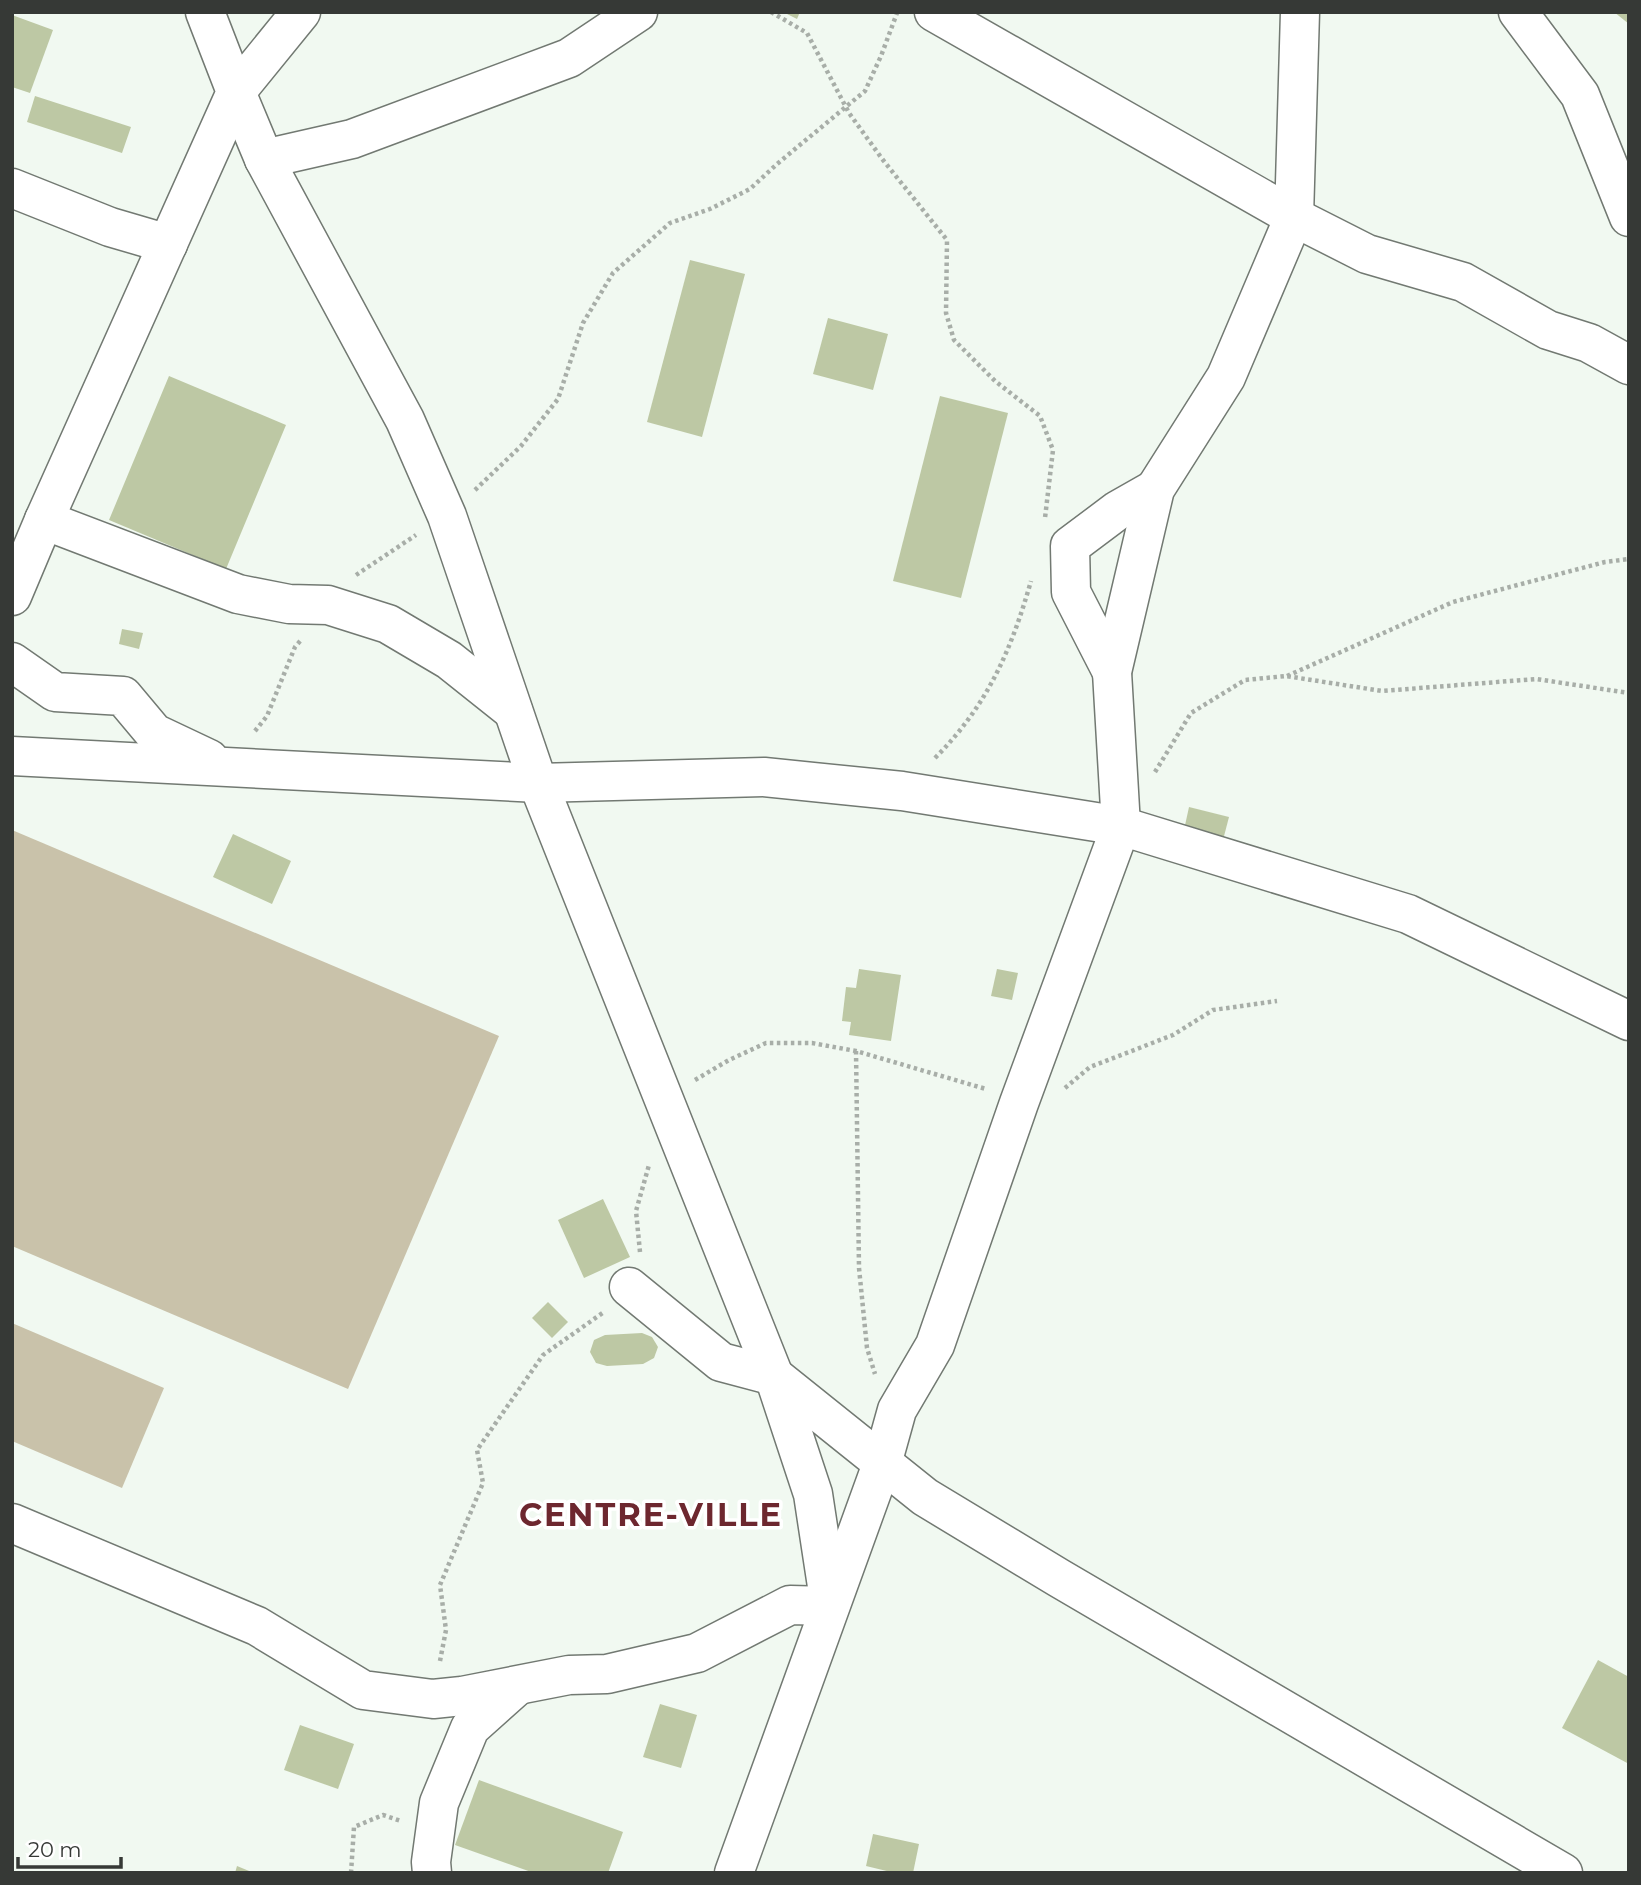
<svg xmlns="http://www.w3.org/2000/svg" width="1641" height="1885" font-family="Montserrat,sans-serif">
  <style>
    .green { fill: #c9c2aa }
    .building { fill: #bdc8a4 }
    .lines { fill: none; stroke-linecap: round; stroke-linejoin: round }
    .minor-casing { stroke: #727972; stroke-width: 41 }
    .path { stroke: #a8aea8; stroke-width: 4.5; stroke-dasharray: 3.5 3.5; stroke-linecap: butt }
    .minor { stroke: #fff; stroke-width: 38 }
    .labels { text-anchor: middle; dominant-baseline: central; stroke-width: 7; stroke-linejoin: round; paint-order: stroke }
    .district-label { font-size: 32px; font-weight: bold; letter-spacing: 2px; fill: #6d272f; stroke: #fff }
  </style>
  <rect width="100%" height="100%" fill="#f1f9f1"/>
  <g class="green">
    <path d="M12 830 499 1036 348 1389 12 1246Z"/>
    <path d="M12 1323 164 1388 122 1488 12 1441Z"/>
  </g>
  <g class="building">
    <path d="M783 12H800L797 19Z"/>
    <path d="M1614 12H1629V24Z"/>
    <path d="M12 15 53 30 30 93 12 87Z"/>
    <path d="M35 96 131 127 122 153 27 122Z"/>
    <path d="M690 260 745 274 702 437 647 422Z"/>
    <path d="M828 318 888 334 873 390 813 374Z"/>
    <path d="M169 376 286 425 226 569 109 520Z"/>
    <path d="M940 396 1008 413 961 598 893 581Z"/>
    <path d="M122 629 143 633 139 649 119 644Z"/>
    <path d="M1189 807 1229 817 1223 840 1184 830Z"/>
    <path d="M233 834 291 861 272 904 213 877Z"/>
    <path d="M859 969 901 975 891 1041 849 1035 851 1022 842 1021 846 987 856 988Z"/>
    <path d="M997 969 1018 973 1012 1000 991 996Z"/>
    <path d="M603 1199 630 1257 584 1278 558 1220Z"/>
    <path d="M548 1302 568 1322 552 1338 532 1318Z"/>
    <path d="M642 1333 652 1337 658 1347 654 1358 643 1364 607 1366 596 1363 590 1352 594 1340 605 1335Z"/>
    <path d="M1598 1660 1629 1677V1764L1562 1728Z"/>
    <path d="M660 1704 697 1715 681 1768 643 1757Z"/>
    <path d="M300 1725 354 1744 338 1789 284 1770Z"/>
    <path d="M479 1780 623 1832 608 1873H534L455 1845Z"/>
    <path d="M873 1834 919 1844 913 1873H895L866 1866Z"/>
    <path d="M237 1866 254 1873H235Z"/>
  </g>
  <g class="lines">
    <defs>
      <g id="minor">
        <path d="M934 12 1294 217 1367 254 1463 282 1548 330 1589 343 1629 365"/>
        <path d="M1518 12 1580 95 1629 217"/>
        <path d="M264 159 352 139 569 58 638 12"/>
        <path d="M12 188 110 227 168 244"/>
        <path d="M44 520 238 594 289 604 328 605 388 624 449 660 513 711"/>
        <path d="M12 596 44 520 236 92 205 12"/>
        <path d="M12 662 55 692 123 696 154 733 209 759"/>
        <path d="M1112 672 1071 592 1070 546 1118 510 1155 489"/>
        <path d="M12 756 538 783 764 777 902 791 1121 826 1408 914 1629 1021"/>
        <path d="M629 1287 721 1362 774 1376 925 1497 1059 1578 1563 1873"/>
        <path d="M12 1523 257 1626 363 1690 433 1699 462 1696 569 1675 607 1674 697 1653 790 1605 830 1606 813 1494 774 1376 538 783 447 516 405 420 264 159 236 92 301 12"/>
        <path d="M432 1873 431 1862 439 1803 470 1728 517 1686"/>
        <path d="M734 1873 882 1464 897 1410 935 1345 1019 1103 1121 826 1112 672 1155 489 1226 377 1294 217 1300 12"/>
      </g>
    </defs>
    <use href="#minor" class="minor-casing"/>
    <g class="path">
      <path d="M771 12 807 33 849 113 883 160 947 240 946 313 954 340 995 381 1040 416 1053 450 1045 518"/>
      <path d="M475 490 521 446 558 399 583 323 613 273 670 223 710 209 750 189 777 164 865 91 881 56 897 13"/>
      <path d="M356 575 416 535"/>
      <path d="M1287 676 1453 602 1605 562 1629 559"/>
      <path d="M255 731 267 716 295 647 301 640"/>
      <path d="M935 758C987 706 1011 651 1031 581"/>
      <path d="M1155 772 1191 713 1245 680 1286 676 1382 691 1536 679 1629 693"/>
      <path d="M856 1051 859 1268 867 1348 875 1374"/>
      <path d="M695 1080 729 1060 766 1043H812L856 1051 986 1089"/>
      <path d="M1065 1088 1090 1067 1173 1035 1213 1010 1277 1001"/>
      <path d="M640 1252 636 1211 649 1165"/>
      <path d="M440 1661 446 1630 440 1585 483 1483 477 1450 543 1355 604 1312"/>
      <path d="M351 1873 354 1827 383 1815 401 1821"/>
    </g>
    <use href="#minor" class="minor"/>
  </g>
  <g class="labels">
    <g class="district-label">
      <text x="651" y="1514">CENTRE-VILLE</text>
    </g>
  </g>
  <rect width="1641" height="1885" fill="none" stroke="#363936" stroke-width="28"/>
  <path d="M18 1857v10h103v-10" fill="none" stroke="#363936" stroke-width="3.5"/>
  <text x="28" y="1857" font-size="21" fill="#363936" stroke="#ffffff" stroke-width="5" paint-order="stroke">20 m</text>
</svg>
